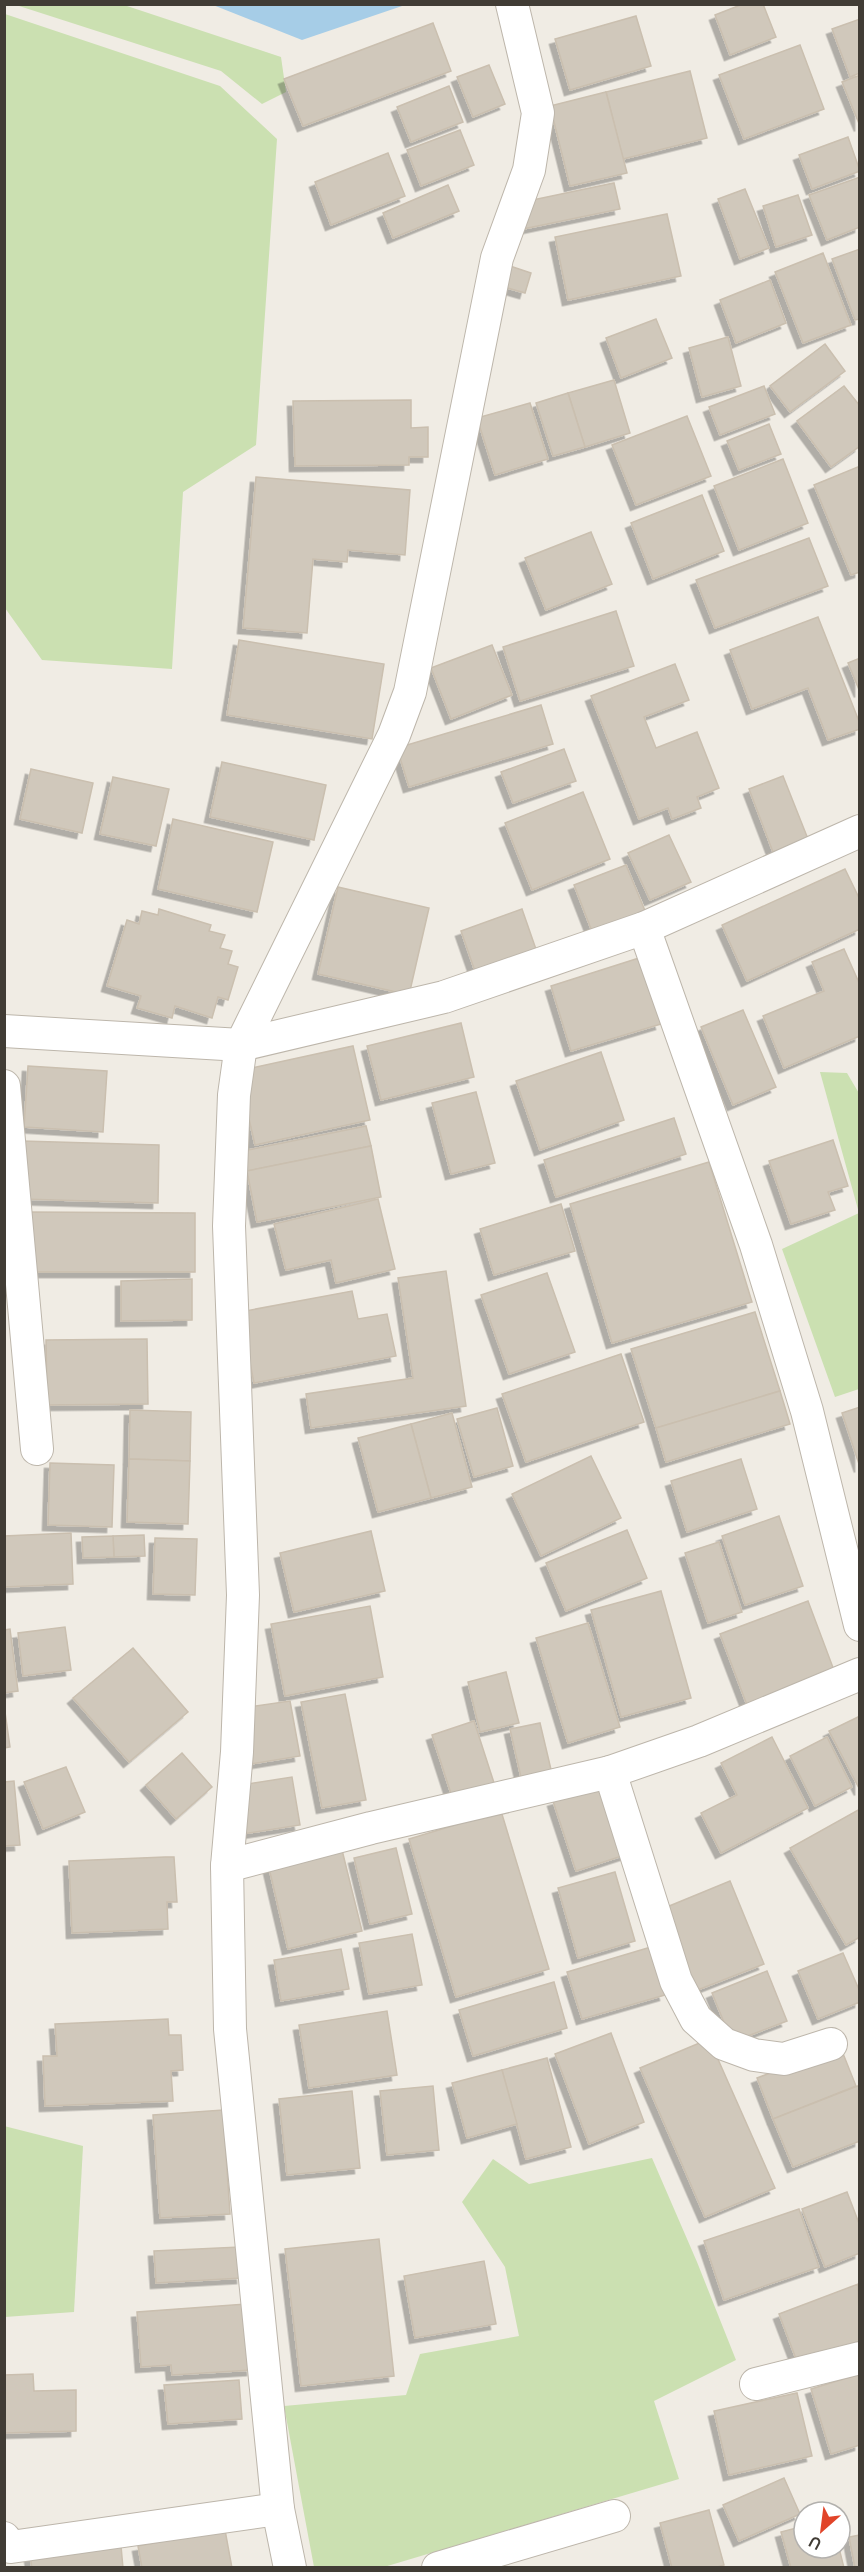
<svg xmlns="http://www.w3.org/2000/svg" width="864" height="2572" font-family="Cabin,sans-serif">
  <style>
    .green { fill: #cbe0b1 }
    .water { fill: #a6cde7 }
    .building { fill: #d0c8bb; stroke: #cabfaf; stroke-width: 1.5; filter: url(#shadow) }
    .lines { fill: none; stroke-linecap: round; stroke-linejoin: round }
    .street-casing { stroke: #bdb6ab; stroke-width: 34 }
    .street { stroke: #fff; stroke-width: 32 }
  </style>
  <defs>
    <filter id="shadow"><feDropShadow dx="-5.5" dy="5.5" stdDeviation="0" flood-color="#0004"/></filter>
  </defs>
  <rect width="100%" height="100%" fill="#f0ece4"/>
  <g class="green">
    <path d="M16 5H124L281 57 286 92 262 104 221 71Z"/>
    <path d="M5 14 220 86 277 139 256 445 183 492 172 669 42 660 5 608Z"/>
    <path d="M820 1072 847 1073 860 1095 859 1389 835 1397 782 1249 859 1213Z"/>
    <path d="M4 2126 83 2146 74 2312 5 2317Z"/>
    <path d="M652 2158 697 2262 736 2360 654 2401 679 2479 384 2567H314L284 2406 406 2395 420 2354 519 2336 505 2267 462 2202 493 2159 529 2184Z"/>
  </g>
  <path class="water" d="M213 5V4L405 5 302 40Z"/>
  <g class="building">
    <path d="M743 4H763L776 37 730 55 715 15Z"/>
    <path d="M636 16 651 66 570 90 555 39Z"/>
    <path d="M860 19V73L850 77 832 29Z"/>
    <path d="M433 23 451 71 303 126 284 79Z"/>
    <path d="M800 45 824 109 744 139 719 75Z"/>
    <path d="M489 65 505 104 473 117 457 77Z"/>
    <path d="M690 71 707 138 623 159 606 92Z"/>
    <path d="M860 75V126L842 82Z"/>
    <path d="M449 86 463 122 411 142 397 107Z"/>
    <path d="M606 92 627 173 570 186 550 106Z"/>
    <path d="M460 130 474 165 421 186 407 150Z"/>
    <path d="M848 137 860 171 812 189 799 155Z"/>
    <path d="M388 153 405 196 331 225 315 182Z"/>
    <path d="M860 177V227L827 240 809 195Z"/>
    <path d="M614 183 620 209 523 229 518 203Z"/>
    <path d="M448 185 459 211 393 238 383 213Z"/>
    <path d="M745 189 769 248 740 259 718 199Z"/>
    <path d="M798 195 812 235 776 247 763 206Z"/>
    <path d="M667 214 681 276 568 300 555 237Z"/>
    <path d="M860 249V319L855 320 832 259Z"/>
    <path d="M823 253 851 325 803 343 775 272Z"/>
    <path d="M510 266 531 273 525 293 504 287Z"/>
    <path d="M770 280 786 323 736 343 720 300Z"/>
    <path d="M656 319 672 358 621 378 606 338Z"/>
    <path d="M728 337 741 386 702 397 689 348Z"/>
    <path d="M825 344 845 371 790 412 770 386Z"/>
    <path d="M614 380 630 433 585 447 568 393Z"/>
    <path d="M764 386 775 414 720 435 709 407Z"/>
    <path d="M844 386 860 406V446L831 467 797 421Z"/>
    <path d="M568 393 585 447 553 456 536 403Z"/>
    <path d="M411 400V428L428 427V457H409V465L295 466 293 401Z"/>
    <path d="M530 403 548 459 495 475 477 418Z"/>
    <path d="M687 416 711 476 636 505 612 445Z"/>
    <path d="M769 424 781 454 739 470 727 441Z"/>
    <path d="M783 459 808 523 739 550 714 486Z"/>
    <path d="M860 466V572L851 575 814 485Z"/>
    <path d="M256 477 410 490 405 555 348 550 347 562 313 559 307 633 243 628Z"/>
    <path d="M702 495 724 551 653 579 631 523Z"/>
    <path d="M591 532 612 584 546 610 525 558Z"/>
    <path d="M809 538 828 586 715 628 696 580Z"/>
    <path d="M616 611 634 666 520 701 503 647Z"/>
    <path d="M818 617 860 724V729L828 740 808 688 752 709 730 650Z"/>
    <path d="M239 640 384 664 372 739 227 715Z"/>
    <path d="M492 645 512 695 451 719 431 668Z"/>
    <path d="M860 658V692L848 663Z"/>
    <path d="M675 664 689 700 644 717 656 748 697 732 719 788 697 797 701 808 672 819 668 808 639 819 591 696Z"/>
    <path d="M541 705 553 744 409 787 397 748Z"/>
    <path d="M564 749 576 781 513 803 501 772Z"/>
    <path d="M222 762 326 785 314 840 210 817Z"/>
    <path d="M31 769 93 783 82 833 20 819Z"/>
    <path d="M783 776 808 839 773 852 749 789Z"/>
    <path d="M113 777 169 789 156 846 100 834Z"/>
    <path d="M583 792 610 859 532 890 505 823Z"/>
    <path d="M173 819 273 842 257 912 158 889Z"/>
    <path d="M669 835 691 882 650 900 628 853Z"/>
    <path d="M626 865 646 913 593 934 574 885Z"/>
    <path d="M845 869 860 900V929L747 981 722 925Z"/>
    <path d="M338 887 429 908 409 995 318 974Z"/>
    <path d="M159 909 211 925 209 931 225 935 220 948 232 951 228 964 238 967 228 1000 218 997 212 1018 175 1006 172 1018 137 1008 141 996 107 986 127 920 139 924 142 911 158 915Z"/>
    <path d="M522 909 538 955 477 977 461 931Z"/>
    <path d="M844 949 860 985V1036L784 1068 763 1016 824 991 812 962Z"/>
    <path d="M639 958 661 1024 571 1051 551 986Z"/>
    <path d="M743 1010 776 1087 733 1105 701 1027Z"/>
    <path d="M461 1023 474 1077 381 1100 367 1046Z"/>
    <path d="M353 1046 370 1120 255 1145 238 1071Z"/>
    <path d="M601 1052 624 1120 540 1150 516 1081Z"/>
    <path d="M28 1066 107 1071 103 1132 24 1127Z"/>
    <path d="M476 1092 495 1163 451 1174 432 1103Z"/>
    <path d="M674 1118 686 1154 556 1197 544 1160Z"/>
    <path d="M366 1126 371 1146 247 1171 243 1151Z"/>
    <path d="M833 1140 848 1186 828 1192 835 1210 791 1224 769 1161Z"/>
    <path d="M22 1141 159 1145 158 1203 21 1199Z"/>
    <path d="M371 1146 381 1197 257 1222 247 1171Z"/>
    <path d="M709 1162 752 1302 612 1343 570 1204Z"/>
    <path d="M378 1199 395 1269 336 1283 331 1260 286 1270 274 1224Z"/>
    <path d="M561 1204 575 1251 494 1275 480 1229Z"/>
    <path d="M29 1212 195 1213V1272H29Z"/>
    <path d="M446 1271 466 1406 311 1428 306 1394 413 1378 398 1278Z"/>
    <path d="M547 1273 575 1352 509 1374 481 1295Z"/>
    <path d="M192 1279V1320L121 1321V1281Z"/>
    <path d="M352 1291 358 1319 387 1314 396 1356 254 1383 240 1312Z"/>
    <path d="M755 1312 780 1391 656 1428 631 1349Z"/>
    <path d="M147 1339 148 1404 47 1405 46 1340Z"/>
    <path d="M621 1354 644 1422 526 1462 502 1394Z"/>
    <path d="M780 1391 790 1424 666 1462 656 1428Z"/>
    <path d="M860 1407V1467L842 1413Z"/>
    <path d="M497 1408 513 1466 474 1477 457 1419Z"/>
    <path d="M130 1410 191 1412 190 1461 129 1459Z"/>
    <path d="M452 1413 472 1487 431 1498 411 1424Z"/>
    <path d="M411 1424 431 1498 378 1512 358 1438Z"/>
    <path d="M591 1456 621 1518 541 1556 512 1494Z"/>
    <path d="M129 1459 190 1461 188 1524 127 1522Z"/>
    <path d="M741 1459 757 1509 687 1532 671 1481Z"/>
    <path d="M50 1463 114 1465 112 1527 48 1525Z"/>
    <path d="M779 1516 803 1586 745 1605 722 1536Z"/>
    <path d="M627 1530 647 1578 566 1611 546 1563Z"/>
    <path d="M371 1531 385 1591 294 1612 280 1553Z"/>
    <path d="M71 1533 73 1584 4 1587V1536Z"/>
    <path d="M144 1535 145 1556 114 1557 113 1536Z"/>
    <path d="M113 1536 114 1557 83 1558 82 1537Z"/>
    <path d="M155 1538 197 1539 195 1595 153 1594Z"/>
    <path d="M719 1542 742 1612 708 1623 685 1553Z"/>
    <path d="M661 1591 691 1698 621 1717 591 1610Z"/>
    <path d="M808 1601 835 1673 747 1705 720 1634Z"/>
    <path d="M370 1606 383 1677 285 1696 271 1624Z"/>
    <path d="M588 1623 620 1727 568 1743 536 1638Z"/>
    <path d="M65 1627 71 1670 23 1676 18 1633Z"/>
    <path d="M10 1629 18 1691 4 1693V1630Z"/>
    <path d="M133 1648 188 1712 129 1762 73 1698Z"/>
    <path d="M506 1672 519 1723 480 1732 468 1682Z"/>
    <path d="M345 1694 366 1800 322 1808 301 1702Z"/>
    <path d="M290 1701 300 1756 251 1764 243 1708Z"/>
    <path d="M4 1705 10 1747 4 1748Z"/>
    <path d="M860 1716V1790L829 1731Z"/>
    <path d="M474 1721 496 1789 454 1803 432 1735Z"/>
    <path d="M540 1723 553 1778 523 1786 510 1729Z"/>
    <path d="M772 1737 808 1808 721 1853 701 1813 737 1795 721 1763Z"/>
    <path d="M827 1737 852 1787 815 1806 790 1756Z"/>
    <path d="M182 1753 212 1787 176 1819 146 1785Z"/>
    <path d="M66 1767 85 1812 43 1829 24 1782Z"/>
    <path d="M292 1777 300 1825 243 1834 235 1786Z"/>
    <path d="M14 1781 20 1845 4 1846V1782Z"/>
    <path d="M606 1785 628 1854 576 1871 553 1801Z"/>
    <path d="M860 1809V1937L846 1945 790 1848Z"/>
    <path d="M501 1811 549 1969 456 1997 409 1839Z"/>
    <path d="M396 1848 412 1914 370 1924 354 1858Z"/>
    <path d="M342 1850 362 1931 288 1949 269 1868Z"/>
    <path d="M165 1857H174L177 1902H167L168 1929 72 1933 69 1861Z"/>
    <path d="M615 1872 635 1941 578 1958 558 1888Z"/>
    <path d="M730 1881 764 1964 695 1991 662 1909Z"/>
    <path d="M412 1934 422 1985 369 1994 359 1943Z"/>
    <path d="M651 1947 665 1995 582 2019 567 1972Z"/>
    <path d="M341 1949 349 1989 281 2001 274 1960Z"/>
    <path d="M843 1953 860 1992V2002L818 2019 798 1971Z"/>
    <path d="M767 1971 787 2021 732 2042 712 1993Z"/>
    <path d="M554 1982 567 2028 473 2056 459 2010Z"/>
    <path d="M387 2011 397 2075 309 2088 299 2025Z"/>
    <path d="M168 2019 169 2035H181L183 2070 171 2071 173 2101 45 2106 43 2056H57L55 2024Z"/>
    <path d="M611 2033 644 2122 589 2144 555 2054Z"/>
    <path d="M709 2039 775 2188 705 2217 640 2068Z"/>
    <path d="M840 2046 856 2086 773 2119 757 2078Z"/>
    <path d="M547 2058 571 2147 526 2159 502 2070Z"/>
    <path d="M502 2070 517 2124 467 2138 452 2083Z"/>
    <path d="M860 2085V2141L793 2167 773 2119Z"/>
    <path d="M433 2086 439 2150 387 2155 380 2091Z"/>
    <path d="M352 2091 360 2168 287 2175 279 2099Z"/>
    <path d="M223 2110 230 2214 160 2218 153 2115Z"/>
    <path d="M847 2192 860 2226V2253L825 2267 802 2209Z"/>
    <path d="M799 2209 819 2267 724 2300 704 2241Z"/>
    <path d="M379 2239 394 2376 301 2386 285 2249Z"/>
    <path d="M240 2247 242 2278 156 2283 154 2251Z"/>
    <path d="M484 2261 496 2324 415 2338 404 2276Z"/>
    <path d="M858 2284 860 2341 798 2364 779 2314Z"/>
    <path d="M246 2304 252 2370 172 2375 171 2365 141 2367 137 2312Z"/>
    <path d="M33 2374 34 2391 76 2390V2431L4 2433V2375Z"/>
    <path d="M860 2374V2445L831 2454 811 2389Z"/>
    <path d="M239 2380 242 2419 168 2424 164 2385Z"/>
    <path d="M797 2393 812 2456 729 2475 714 2411Z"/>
    <path d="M784 2478 800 2514 739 2541 723 2505Z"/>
    <path d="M709 2510 724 2565 714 2568H672L660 2523Z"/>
    <path d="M804 2526V2548H839L844 2568H791L781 2532Z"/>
    <path d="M225 2530 232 2568H142L138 2546Z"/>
    <path d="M860 2535V2568H855L849 2537Z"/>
    <path d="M121 2546 123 2568H32L30 2556Z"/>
  </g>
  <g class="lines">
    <defs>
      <g id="street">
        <path d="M644 928 756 1245 807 1411 860 1625"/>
        <path d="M4 1031 241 1045 444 997 644 928 860 831"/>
        <path d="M4 1086 37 1449"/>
        <path d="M610 1772 676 1981 696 2019 724 2044 754 2055 784 2059 831 2044"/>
        <path d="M227 1866 371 1828 610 1772 699 1741 860 1674"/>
        <path d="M756 2384 860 2358"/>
        <path d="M4 2538 11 2547 278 2509"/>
        <path d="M290 2568 278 2509 230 2029 227 1866 237 1752 243 1595 229 1226 234 1095 241 1045 394 735 410 692 497 258 529 170 538 113 512 4"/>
        <path d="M438 2568 614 2516"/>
      </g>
    </defs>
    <use href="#street" class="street-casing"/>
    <use href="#street" class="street"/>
  </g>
  <rect width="864" height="2572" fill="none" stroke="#413c35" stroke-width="12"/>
  <g transform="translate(822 2530) rotate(208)"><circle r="28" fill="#ffffff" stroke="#b3b1ae" stroke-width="1.5"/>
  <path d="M0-4.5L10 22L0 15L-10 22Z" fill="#e14429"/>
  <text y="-9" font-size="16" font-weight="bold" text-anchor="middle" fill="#413c35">U</text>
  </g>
</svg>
